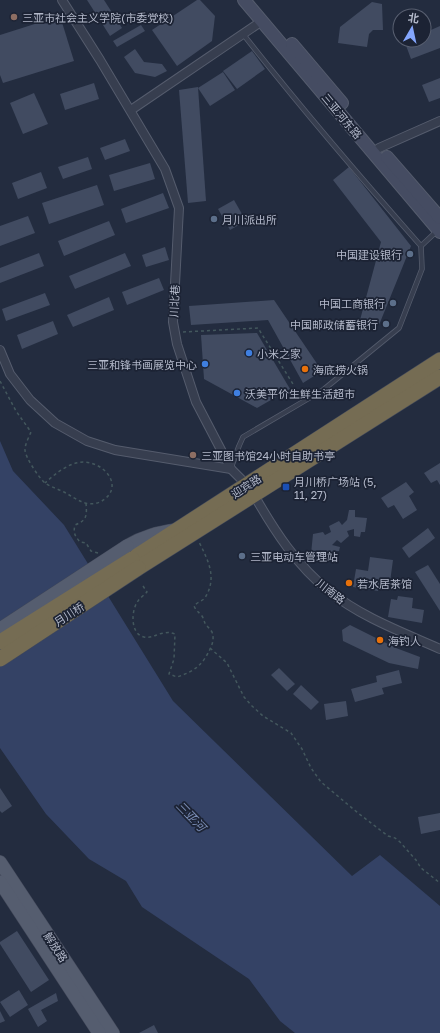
<svg xmlns="http://www.w3.org/2000/svg" width="440" height="1033" font-family="'Golos Text','Noto Sans SC',sans-serif">
  <style>
    .water { fill: #344265 }
    .building { fill: #414b61 }
    .lines { fill: none; stroke-linecap: round; stroke-linejoin: round }
    .lane-casing { stroke: #555c6d; stroke-width: 5.5 }
    .street-casing { stroke: #555c6d; stroke-width: 10 }
    .secondary-casing { stroke: #555c6d; stroke-width: 14 }
    .primary-casing { stroke: #404758; stroke-width: 14 }
    .highway-casing { stroke: #42495a; stroke-width: 16 }
    .path { stroke: #43575d; stroke-width: 1.5; stroke-dasharray: 3 3; stroke-linecap: butt }
    .lane { stroke: #373e4f; stroke-width: 4 }
    .street { stroke: #373e4f; stroke-width: 8 }
    .secondary { stroke: #454c62; stroke-width: 12 }
    .primary { stroke: #555d6f; stroke-width: 13 }
    .highway { stroke: #756c53; stroke-width: 15 }
    .primary-bridge-casing { stroke: #404758; stroke-width: 14; stroke-linecap: butt }
    .highway-bridge-casing { stroke: #42495a; stroke-width: 16; stroke-linecap: butt }
    .primary-bridge { stroke: #555d6f; stroke-width: 13 }
    .highway-bridge { stroke: #756c53; stroke-width: 15 }
    .education-dot { fill: #8d6e63; stroke: #1c2334; stroke-width: 1.5 }
    .service-dot { fill: #5c6f8a; stroke: #1c2334; stroke-width: 1.5 }
    .shop-dot { fill: #3f7fe0; stroke: #1c2334; stroke-width: 1.5 }
    .food-dot { fill: #e8710a; stroke: #1c2334; stroke-width: 1.5 }
    .transit-dot { fill: #1a4fb4; stroke: #1c2334; stroke-width: 1.5 }
    .labels { text-anchor: middle; dominant-baseline: central; stroke-width: 3.5; stroke-linejoin: round; paint-order: stroke }
    .poi-label { font-size: 11px; fill: #b3b9ca; stroke: #1c2334; text-anchor: start }
    .street-label { font-size: 11px; fill: #b3b9ca; stroke: #1c2334 }
    .water-label { font-size: 12px; font-style: italic; fill: #798bb3; stroke: #1c2334 }
  </style>
  <rect width="100%" height="100%" fill="#232c3f"/>
  <path class="water" d="M0 441 13 471 64 525 173 701 352 876 380 855 440 906V1033H295L280 1021 249 979 142 907 126 881 89 859 46 814 0 748Z"/>
  <g class="building">
    <path d="M87 0H104L122 28 110 36Z"/>
    <path d="M197 0H200L215 16 212 41 177 66 152 30Z"/>
    <path d="M372 2 382 4 383 30H373L369 34 367 47 338 43 340 27Z"/>
    <path d="M60 16 74 61 3 83 0 75V35Z"/>
    <path d="M141 25 145 31 117 47 113 41Z"/>
    <path d="M440 26V48L411 59 404 40H424V33Z"/>
    <path d="M135 49 144 62 162 64 167 71 155 77 135 73 124 57Z"/>
    <path d="M252 51 265 69 237 89 223 71Z"/>
    <path d="M223 72 235 90 210 106 198 88Z"/>
    <path d="M440 78V98L429 102 422 85Z"/>
    <path d="M94 83 99 99 65 110 60 94Z"/>
    <path d="M198 87 206 201 188 203 179 90Z"/>
    <path d="M34 93 48 124 23 134 10 103Z"/>
    <path d="M125 139 130 151 105 160 100 148Z"/>
    <path d="M88 157 92 169 63 179 58 167Z"/>
    <path d="M150 163 155 179 114 191 109 175Z"/>
    <path d="M349 167 411 246 379 325 360 320 381 242 333 180Z"/>
    <path d="M41 172 47 188 18 199 12 183Z"/>
    <path d="M97 185 104 205 49 224 42 203Z"/>
    <path d="M163 193 169 208 126 223 121 209Z"/>
    <path d="M234 200 246 221 230 230 218 209Z"/>
    <path d="M28 216 35 233 0 246V226Z"/>
    <path d="M109 221 115 235 64 256 58 241Z"/>
    <path d="M165 247 169 260 146 267 142 255Z"/>
    <path d="M39 253 44 266 0 283V268Z"/>
    <path d="M125 253 131 266 75 289 69 276Z"/>
    <path d="M159 278 164 290 127 305 122 292Z"/>
    <path d="M45 293 50 305 6 321 2 309Z"/>
    <path d="M109 297 114 310 73 327 67 315Z"/>
    <path d="M274 300 322 371 303 383 268 320 191 325 189 306Z"/>
    <path d="M53 321 58 334 22 349 17 335Z"/>
    <path d="M257 333 290 389 257 408 204 379 201 335Z"/>
    <path d="M440 463V485L437 480 431 483 424 473Z"/>
    <path d="M406 482 414 492 409 496 417 510 403 519 394 505 388 508 381 498Z"/>
    <path d="M349 510H355V517L367 518 365 532H361L360 537 354 536V529L347 531 349 536 341 543 337 540 332 545 340 547 339 551H334L332 558 311 554 313 534 323 532 325 535 331 532 329 526 339 521 342 525 347 520Z"/>
    <path d="M428 528 435 538 409 558 402 548Z"/>
    <path d="M370 557 393 560 390 582 380 580 378 591 353 587 356 569 368 571Z"/>
    <path d="M428 565 440 584V611L415 572Z"/>
    <path d="M398 596 413 598 412 608 424 610 422 623 388 617 391 599 397 600Z"/>
    <path d="M350 625 396 648 420 657 418 669 389 663 343 641 342 630Z"/>
    <path d="M279 668 295 684 287 691 271 675Z"/>
    <path d="M399 670 402 683 382 688 384 694 355 702 351 689 377 682 376 676Z"/>
    <path d="M301 685 319 702 311 710 293 694Z"/>
    <path d="M346 701 348 716 326 720 324 704Z"/>
    <path d="M0 788 12 806 2 813 0 811Z"/>
    <path d="M440 813V830L421 834 418 817Z"/>
    <path d="M17 931 49 980 31 992 0 944V942Z"/>
    <path d="M19 990 28 1005 10 1017 0 1002Z"/>
    <path d="M56 993 58 1001 41 1010 47 1021 38 1027 28 1009Z"/>
    <path d="M0 1011 5 1021 0 1023Z"/>
    <path d="M154 1025 158 1033H139Z"/>
  </g>
  <g class="lines">
    <defs>
      <g id="lane">
        <path d="M243 34C300 107 360 177 421 246"/>
        <path d="M231 468 239 446 243 437 323 390 399 328 422 269 421 246 438 230"/>
      </g>
      <g id="street">
        <path d="M62 0 100 60 165 169 179 208 173 322 177 344 196 402 231 469 247 485"/>
        <path d="M131 110 262 21"/>
        <path d="M379 148 440 121"/>
        <path d="M0 350 10 374 30 400 55 423 87 441 115 450 231 469"/>
        <path d="M254 495C274 530 297 566 329 591 361 617 402 632 440 649"/>
      </g>
      <g id="secondary">
        <path d="M244 0 440 232"/>
        <path d="M292 44 342 103"/>
        <path d="M387 157 440 218"/>
      </g>
      <g id="primary">
        <path d="M127 546C144 536 157 533 176 530"/>
        <path d="M0 862 113 1033"/>
        <path d="M0 882 99 1033"/>
      </g>
      <g id="highway">
        <path d="M132 559 440 360"/>
        <path d="M138 568 440 377"/>
      </g>
    </defs>
    <use href="#lane" class="lane-casing"/>
    <use href="#street" class="street-casing"/>
    <use href="#secondary" class="secondary-casing"/>
    <use href="#primary" class="primary-casing"/>
    <use href="#highway" class="highway-casing"/>
    <g class="path">
      <path d="M183 332 258 328 293 384"/>
      <path d="M0 381 16 411 31 432C29 437 25 444 25 450 25 457 39 478 45 483 51 487 58 489 64 492 70 495 75 499 80 501 86 504 94 505 100 502 125 489 107 463 84 462 69 462 55 474 45 483"/>
      <path d="M86 503C87 516 87 520 75 525 73 533 75 536 80 542L86 543 91 551 98 553"/>
      <path d="M143 586 147 592C144 595 140 598 138 601 131 610 130 634 144 637 151 639 158 633 165 633 169 632 172 633 175 634L174 659 169 674 177 677C195 671 203 665 211 647 213 642 214 638 212 632 210 629 208 627 206 625 204 622 204 619 202 616 199 612 196 611 194 606 197 602 204 601 206 596 217 577 208 560 199 542"/>
      <path d="M210 648 227 663 244 697 252 706 263 716 291 733 302 749 311 768 321 782 358 813 388 836 395 838 400 842 416 860 421 868 440 883"/>
    </g>
    <use href="#lane" class="lane"/>
    <use href="#street" class="street"/>
    <use href="#secondary" class="secondary"/>
    <use href="#primary" class="primary"/>
    <use href="#highway" class="highway"/>
    <defs>
      <path id="primary-bridge" d="M0 629 127 546"/>
      <g id="highway-bridge">
        <path d="M0 642 132 559"/>
        <path d="M0 659 138 568"/>
      </g>
    </defs>
    <use href="#primary-bridge" class="primary-bridge-casing"/>
    <use href="#highway-bridge" class="highway-bridge-casing"/>
    <use href="#primary-bridge" class="primary-bridge"/>
    <use href="#highway-bridge" class="highway-bridge"/>
  </g>
  <g class="education-dot">
    <circle cx="14" cy="17" r="4"/>
    <circle cx="193" cy="455" r="4"/>
  </g>
  <g class="service-dot">
    <circle cx="214" cy="219" r="4"/>
    <circle cx="410" cy="254" r="4"/>
    <circle cx="393" cy="303" r="4"/>
    <circle cx="386" cy="324" r="4"/>
    <circle cx="242" cy="556" r="4"/>
  </g>
  <g class="shop-dot">
    <circle cx="249" cy="353" r="4"/>
    <circle cx="205" cy="364" r="4"/>
    <circle cx="237" cy="393" r="4"/>
  </g>
  <g class="food-dot">
    <circle cx="305" cy="369" r="4"/>
    <circle cx="349" cy="583" r="4"/>
    <circle cx="380" cy="640" r="4"/>
  </g>
  <rect class="transit-dot" x="282" y="483" width="8" height="8" rx="2"/>
  <g class="labels">
    <g class="poi-label">
      <text x="22" y="17">三亚市社会主义学院(市委党校)</text>
      <text x="222" y="219">月川派出所</text>
      <text x="402" y="254" text-anchor="end">中国建设银行</text>
      <text x="385" y="303" text-anchor="end">中国工商银行</text>
      <text x="378" y="324" text-anchor="end">中国邮政储蓄银行</text>
      <text x="257" y="353">小米之家</text>
      <text x="197" y="364" text-anchor="end">三亚和锋书画展览中心</text>
      <text x="313" y="369">海底捞火锅</text>
      <text x="245" y="393">沃美平价生鲜生活超市</text>
      <text x="201" y="455">三亚图书馆24小时自助书亭</text>
      <text x="294" y="481">月川桥广场站 (5,<tspan x="294" dy="13">11, 27)</tspan></text>
      <text x="250" y="556">三亚电动车管理站</text>
      <text x="357" y="583">若水居茶馆</text>
      <text x="388" y="640">海钓人</text>
    </g>
    <g class="street-label">
      <text transform="translate(342 116) rotate(50)">三亚河东路</text>
      <text transform="translate(174 301) rotate(-87)">川北巷</text>
      <text transform="translate(246 486) rotate(-33)">迎宾路</text>
      <text transform="translate(331 591) rotate(38)">川南路</text>
      <text transform="translate(69 614) rotate(-33)">月川桥</text>
      <text transform="translate(56 947) rotate(57)">解放路</text>
    </g>
    <g class="water-label">
      <text transform="translate(191 816) rotate(46)">三亚河</text>
    </g>
  </g>
  <g transform="translate(412 28) rotate(9)"><circle r="19" fill="#1c2334" stroke="#585f70"/>
  <path d="M0-3L7 15L0 10L-7 15Z" fill="#84a6fd"/>
  <text y="-6" font-size="11" font-weight="bold" text-anchor="middle" fill="#b3b9ca">北</text>
  </g>
</svg>
